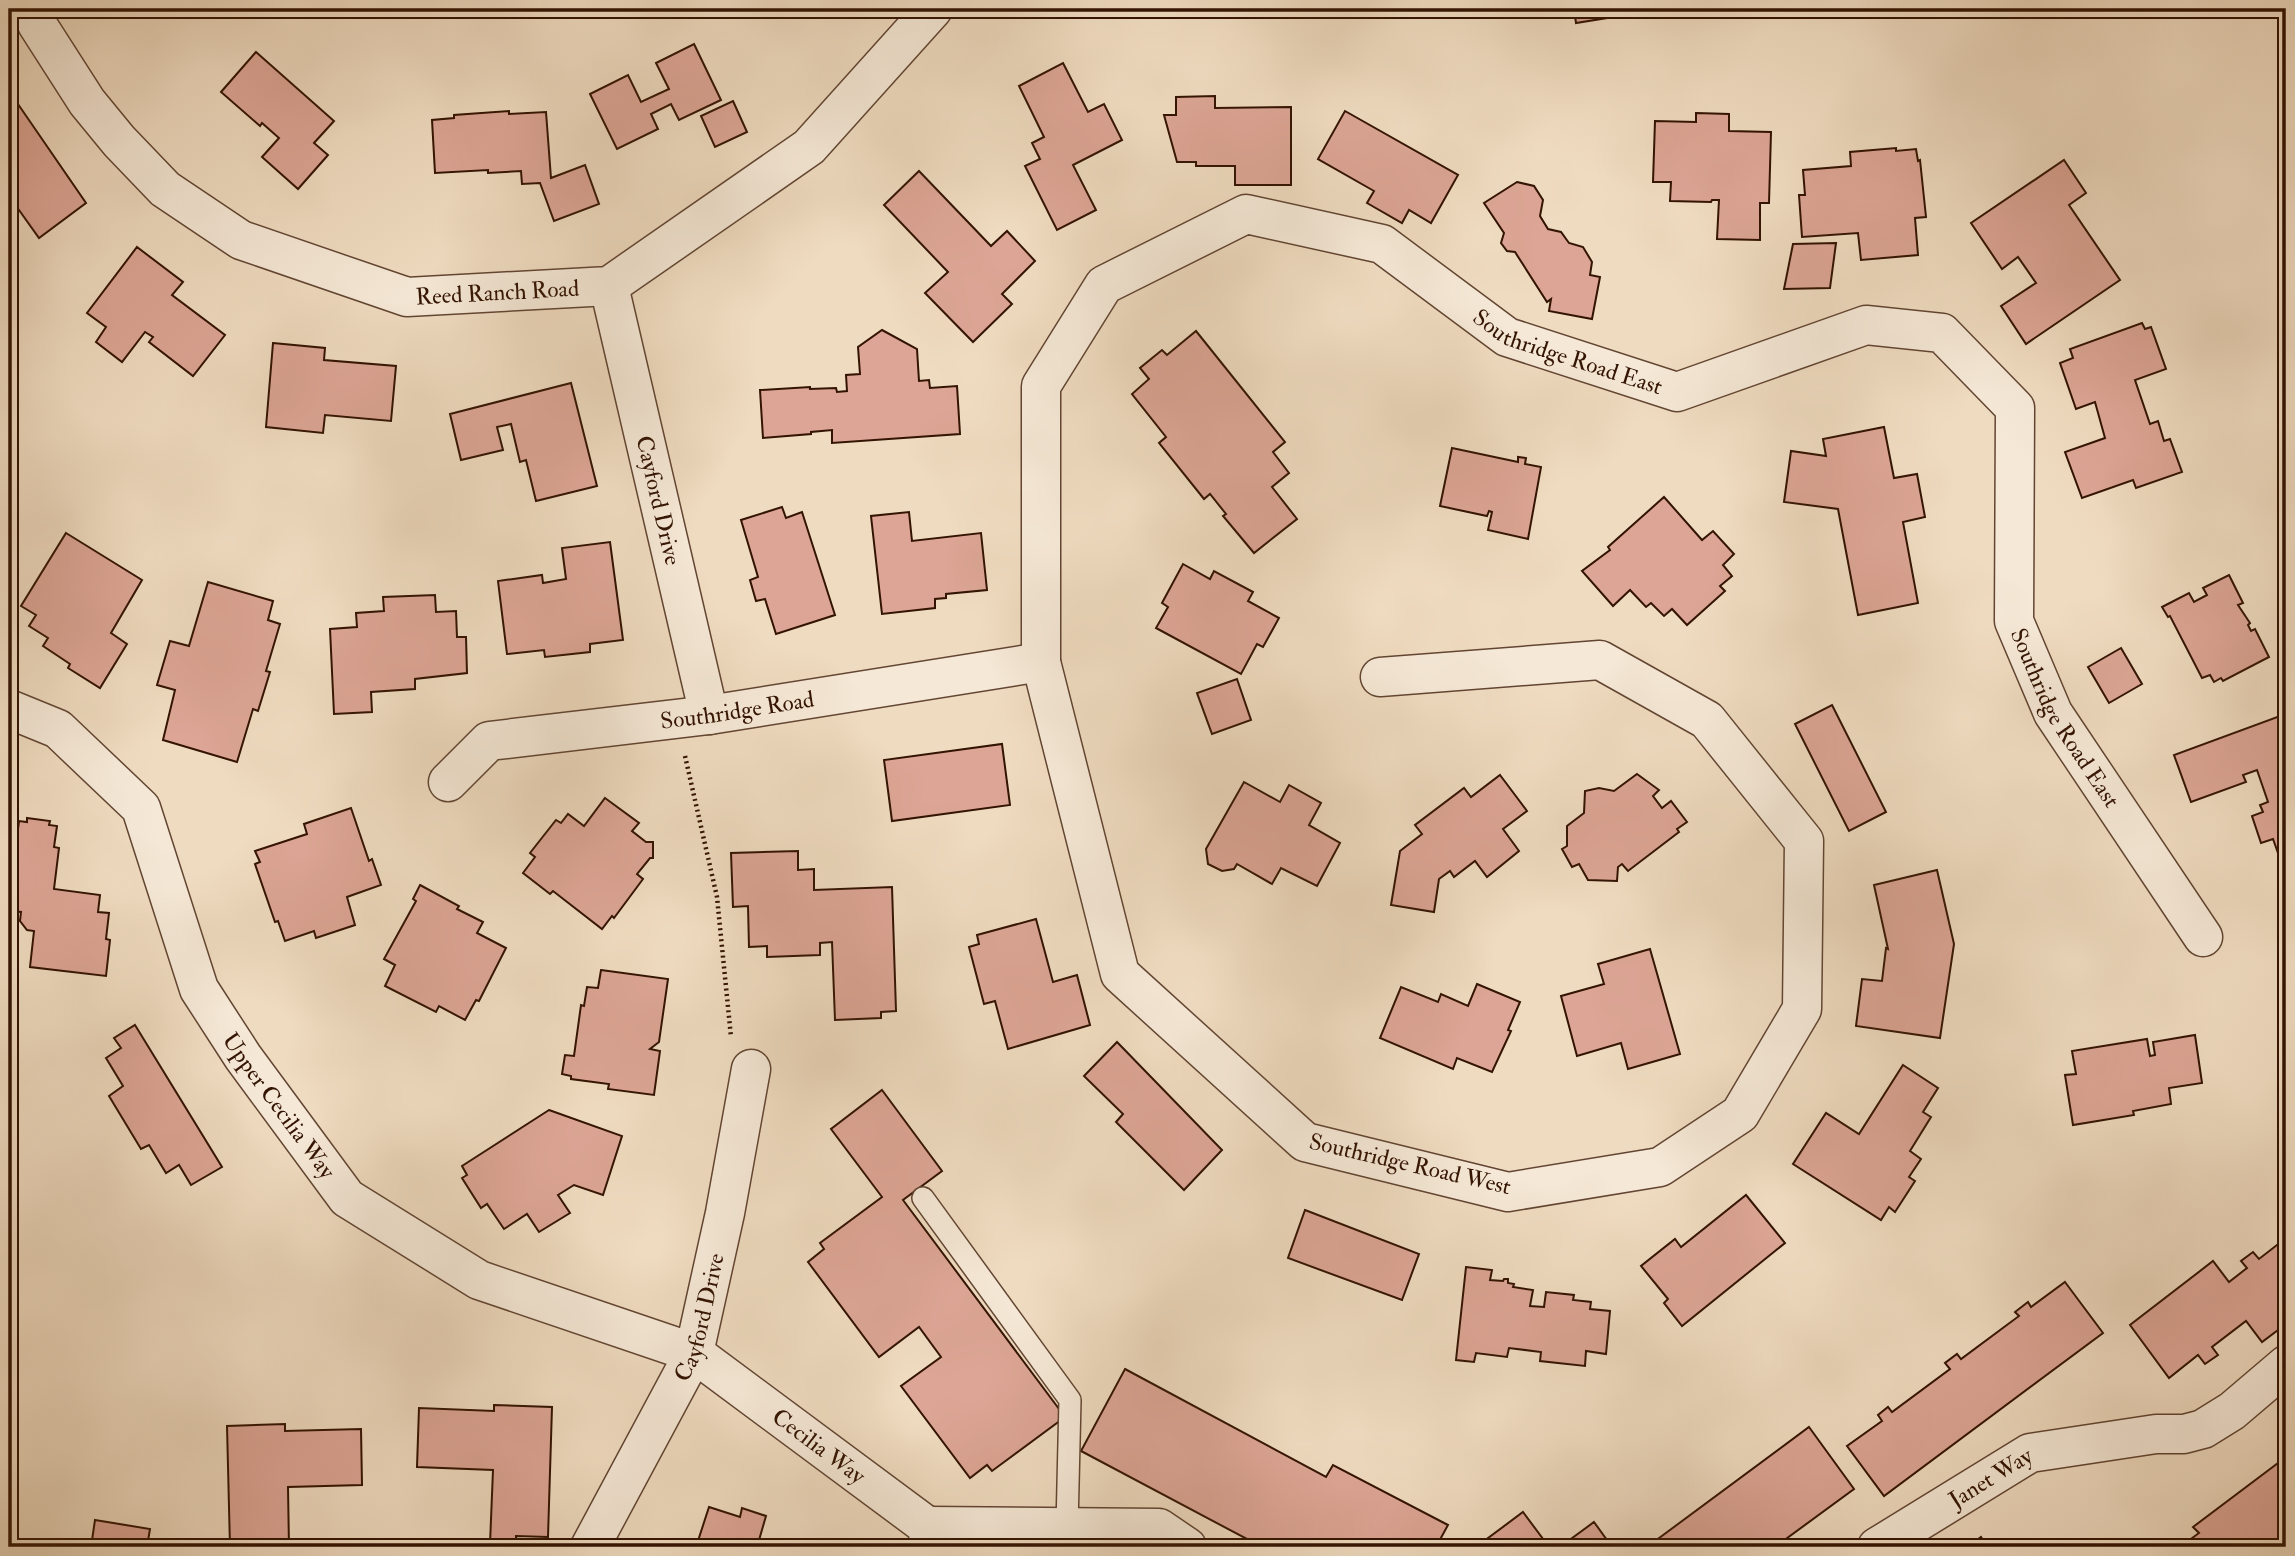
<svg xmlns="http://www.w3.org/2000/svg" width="2295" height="1556" font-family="'IM FELL Double Pica',serif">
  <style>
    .building { fill: #dca595; stroke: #331302; stroke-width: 2 }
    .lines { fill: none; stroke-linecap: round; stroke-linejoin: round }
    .service-casing { stroke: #624532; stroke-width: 24 }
    .minor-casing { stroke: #624532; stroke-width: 41 }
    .tertiary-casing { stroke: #624532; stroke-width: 41 }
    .path { stroke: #331302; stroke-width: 4.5; stroke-dasharray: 2 3.5; stroke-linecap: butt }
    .service { stroke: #f5e8d6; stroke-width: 21 }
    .minor { stroke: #f5e8d6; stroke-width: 38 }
    .tertiary { stroke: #f5e8d6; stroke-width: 38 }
    .labels { text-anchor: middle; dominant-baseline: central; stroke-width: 5; stroke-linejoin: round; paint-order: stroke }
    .street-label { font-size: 23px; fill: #331302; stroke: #f5e8d6 }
  </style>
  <rect width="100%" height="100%" fill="#efdbc0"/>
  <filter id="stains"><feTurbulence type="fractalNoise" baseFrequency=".00286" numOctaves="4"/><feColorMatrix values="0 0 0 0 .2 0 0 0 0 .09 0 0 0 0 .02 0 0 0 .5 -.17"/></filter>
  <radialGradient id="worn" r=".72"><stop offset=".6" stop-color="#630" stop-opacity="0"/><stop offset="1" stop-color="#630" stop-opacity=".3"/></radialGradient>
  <g class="building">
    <path d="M781 9H796L786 16Z"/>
    <path d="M1574 9H1663L1576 23Z"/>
    <path d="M1849 9H1879V10L1849 13Z"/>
    <path d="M694 44 721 100 679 120 671 104 651 114 658 129 617 149 590 94 628 75 641 102 669 89 656 63Z"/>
    <path d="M256 52 334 121 314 143 328 155 298 189 262 157 279 138 262 123 260 126 221 92Z"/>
    <path d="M1063 63 1088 112 1104 104 1122 140 1073 165 1096 210 1057 230 1025 166 1040 159 1032 143 1044 137 1019 86Z"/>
    <path d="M9 91 86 203 39 238 9 196Z"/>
    <path d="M1215 96V108L1291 107V185H1235V166H1196V162H1177L1164 115H1176V97Z"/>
    <path d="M733 101 747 132 715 147 701 116Z"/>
    <path d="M509 111V114L546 112 551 178 585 165 599 204 554 221 540 183 522 184 521 171 488 173V170L435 173 432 120 454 118V115Z"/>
    <path d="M1345 111 1458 175 1431 223 1409 210 1402 223 1367 203 1374 191 1318 159Z"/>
    <path d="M1696 113 1729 114V131L1771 132 1769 203H1760V240L1717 239 1719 200H1712L1711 202 1670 201 1671 182H1653L1655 121 1696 122Z"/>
    <path d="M1896 148V151L1916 149 1918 161 1920 160 1926 217 1915 218 1918 255 1861 260 1858 233 1802 237 1799 195H1805L1803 170 1851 166 1850 152Z"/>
    <path d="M2064 160 2086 193 2069 205 2120 280 2026 344 2001 306 2036 283 2018 257 2002 269 1971 223Z"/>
    <path d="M919 171 991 246 1007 231 1035 261 1002 294 1012 304 973 342 925 293 948 272 884 205Z"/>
    <path d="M1517 182 1534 186 1543 200 1540 216 1548 229 1561 232 1569 243 1583 247 1592 262 1590 275 1600 277 1592 319 1549 311 1551 299 1547 302 1515 252 1507 251 1501 243 1504 233 1484 203Z"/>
    <path d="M1836 243 1830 288 1784 289 1793 244Z"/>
    <path d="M137 247 183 282 172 295 225 335 193 376 149 342 153 337 145 332 122 362 96 342 106 327 87 313Z"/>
    <path d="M2142 323 2145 329 2151 327 2166 369 2135 380 2150 424 2158 421 2164 441 2170 439 2182 472 2136 488 2133 480 2082 498 2065 452 2105 438 2095 402 2076 409 2060 363 2073 358 2070 349Z"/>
    <path d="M882 330 917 349 919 381 929 380 930 388 957 386 960 434 832 443V430L811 432V434L763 438 760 390 810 387V389L836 388 837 392 847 391 846 375 860 374 858 347Z"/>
    <path d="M1196 331 1285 442 1273 452 1289 473 1272 487 1297 519 1254 553 1223 516 1226 514 1210 494 1204 499 1159 443 1166 437 1132 394 1149 379 1140 368 1162 350 1167 355Z"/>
    <path d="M273 343 325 348 324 360 396 366 391 421 325 415 323 433 266 427Z"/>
    <path d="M571 383 597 486 536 501 526 460 520 462 511 424 497 427 503 450 461 460 450 414Z"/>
    <path d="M1884 427 1894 478 1917 474 1925 517 1903 522 1918 603 1858 615 1838 509 1784 502 1791 451 1826 456 1823 439Z"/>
    <path d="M1452 448 1518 462V457L1526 458 1525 464 1541 467 1528 539 1488 530 1492 512 1489 511 1487 516 1440 506Z"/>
    <path d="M1664 497 1702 540 1713 531 1734 554 1723 565 1732 576 1720 586 1725 591 1687 625 1672 609 1664 616 1651 603 1646 607 1630 590 1613 606 1582 571 1610 550 1608 547Z"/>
    <path d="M782 507 786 518 802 512 835 615 776 634 765 599 756 601 750 580 758 577 741 520Z"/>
    <path d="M909 512 912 541 981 533 987 590 946 594V598L935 599V608L882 614 871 516Z"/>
    <path d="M66 533 142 580 111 633 127 644 100 688 68 668 70 664 43 646 48 638 29 626 36 615 21 606Z"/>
    <path d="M610 542 623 640 590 644V652L545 657 544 650 507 654 498 581 542 575 543 583 566 579 562 548Z"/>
    <path d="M1183 564 1210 579 1214 571 1253 592 1248 601 1279 618 1263 647 1257 644 1241 674 1156 628 1168 607 1162 603Z"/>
    <path d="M2229 575 2243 603 2238 605 2250 623 2248 625 2251 631 2255 629 2269 657 2223 681 2221 678 2214 682 2210 675 2202 678 2170 616 2168 617 2162 607 2189 593 2194 602 2207 595 2203 588Z"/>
    <path d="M208 582 273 601 268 620 280 624 266 671 270 672 258 711 253 709 237 762 163 740 175 690 157 685 170 641 189 646Z"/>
    <path d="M435 595 436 612 456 611 457 637H466L467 673 415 679V689L371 692 372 712 334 714 330 629 357 627 356 613 384 611 383 597Z"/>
    <path d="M2121 648 2142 684 2109 703 2088 667Z"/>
    <path d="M1237 679 1251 720 1212 734 1197 693Z"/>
    <path d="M1832 705 1886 812 1849 831 1795 724Z"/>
    <path d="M2280 716 2286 734V866L2283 867 2273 839 2261 843 2252 816 2263 812 2260 805 2268 802 2257 770 2243 775 2246 782 2191 802 2174 755Z"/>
    <path d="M1002 744 1010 805 892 821 884 760Z"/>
    <path d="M1637 774 1659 790 1653 796 1662 808 1671 801 1687 822 1677 829 1679 832 1628 871 1622 864 1618 867 1617 881 1588 880 1579 864 1572 867 1562 849 1567 846V826L1584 813 1585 791 1599 788 1614 791Z"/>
    <path d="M1500 775 1527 811 1503 829 1519 851 1487 877 1475 861 1454 877 1450 871 1439 879 1434 912 1391 905 1400 851 1422 834 1415 825 1464 788 1471 797Z"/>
    <path d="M1244 782 1280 802 1289 785 1321 803 1309 825 1340 843 1317 886 1281 868 1272 884 1237 864 1234 869 1222 871 1208 864 1206 849Z"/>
    <path d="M605 798 639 823 632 831 646 842H653V858H650L637 874 643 879 614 918 612 916 602 929 553 891 550 894 523 873 535 857 530 853 556 820 561 823 568 814 584 826Z"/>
    <path d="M351 808 369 861 372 859 381 885 347 897 355 925 316 938 314 931 285 941 278 921 275 922 255 864 260 862 255 851 307 834 304 824Z"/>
    <path d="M27 818 50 821 49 825 57 826 54 847 59 848 54 889 100 895 98 912 109 913 106 939 110 940 106 976 30 967 34 931 27 930 20 921 21 912 11 911 13 892 10 891 19 821 27 822Z"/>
    <path d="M798 851V870L814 869V890L892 887 896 1011 881 1012V1018L835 1020 832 942 820 943V955L767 957V946L749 947 748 906 733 907 731 853Z"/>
    <path d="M1937 870 1954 944 1940 1038 1856 1026 1862 979 1882 981 1886 948 1888 949 1874 885Z"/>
    <path d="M420 885 459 906 457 909 483 922 477 933 506 948 479 1001 476 1000 465 1020 439 1006 436 1012 385 986 395 965 384 959 416 901 413 899Z"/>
    <path d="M1036 919 1053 982 1077 975 1090 1025 1008 1049 995 1001 984 1004 969 947 979 944 977 935Z"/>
    <path d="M1650 949 1680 1054 1628 1069 1621 1043 1577 1056 1561 996 1604 984 1598 964Z"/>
    <path d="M601 970 668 979 659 1042 650 1049 660 1051 654 1095 608 1089 609 1084 571 1079V1076L562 1074 565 1055 574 1056 581 1005 584 1006 587 987 598 988Z"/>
    <path d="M1477 984 1520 1002 1508 1030 1511 1031 1492 1072 1457 1058 1453 1069 1380 1038 1401 987 1438 1002 1441 994 1468 1006Z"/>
    <path d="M135 1025 222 1167 191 1185 179 1165 166 1173 149 1145 141 1149 109 1096 123 1086 106 1058 121 1048 114 1038Z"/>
    <path d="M2195 1035 2202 1083 2169 1088 2171 1104 2133 1111 2134 1115 2073 1125 2065 1075 2076 1074 2072 1051 2147 1039 2150 1056 2155 1055 2153 1042Z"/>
    <path d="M1117 1042 1222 1150 1184 1190 1116 1122 1123 1114 1084 1076Z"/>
    <path d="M1903 1065 1938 1088 1923 1112 1931 1117 1910 1151 1921 1159 1909 1177 1915 1181 1895 1212 1889 1207 1881 1220 1793 1164 1826 1113 1859 1134Z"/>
    <path d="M882 1090 942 1171 903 1200 1065 1417 992 1471 987 1465 970 1478 901 1386 941 1357 919 1327 879 1357 808 1262 824 1249 820 1243 882 1197 831 1129Z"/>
    <path d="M549 1110 622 1136 603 1195 574 1185 558 1195 570 1213 539 1232 527 1214 504 1229 487 1204 481 1208 462 1178 467 1175 462 1166Z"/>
    <path d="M1746 1195 1785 1243 1682 1326 1664 1303 1668 1299 1641 1266 1675 1239 1681 1247Z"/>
    <path d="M1305 1210 1419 1254 1402 1300 1288 1258Z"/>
    <path d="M2286 1238V1324L2262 1342 2246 1321 2212 1347 2218 1355 2205 1364 2198 1355 2169 1378 2130 1325 2213 1261 2229 1282 2247 1268 2241 1261 2253 1252 2259 1259Z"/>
    <path d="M1466 1267 1492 1270 1490 1280 1503 1281 1504 1279H1508V1283L1514 1284 1513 1287 1533 1290 1530 1306 1544 1307 1546 1292 1574 1295 1573 1300 1591 1302 1590 1309 1610 1311 1606 1354 1586 1351 1585 1366 1540 1361 1541 1352 1509 1348 1507 1357 1476 1353 1474 1362 1456 1360Z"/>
    <path d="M2065 1282 2103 1333 1884 1496 1847 1446 1882 1421 1878 1415 1888 1407 1892 1412 1950 1369 1945 1363 1957 1354 1961 1359 2019 1316 2015 1312 2028 1302 2031 1307Z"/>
    <path d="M1125 1369 1326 1477 1333 1465 1448 1525 1436 1547H1262L1081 1451Z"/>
    <path d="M494 1405 552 1407 548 1537 516 1536V1545L490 1544 493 1470 417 1467 419 1408 494 1411Z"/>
    <path d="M285 1424V1431L361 1429 362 1485 288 1487 289 1547H230L227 1426Z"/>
    <path d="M1809 1427 1854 1489 1775 1547H1647Z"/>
    <path d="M2286 1457V1547H2180L2199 1533 2193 1527Z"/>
    <path d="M709 1507 740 1517 742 1508 766 1516 757 1547H696Z"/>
    <path d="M1523 1512 1549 1547H1476Z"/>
    <path d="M95 1520 150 1529 147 1547H91Z"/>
    <path d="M1594 1522 1612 1547H1560Z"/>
    <path d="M1981 1537 1988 1547H1968Z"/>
  </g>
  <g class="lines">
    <defs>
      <path id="service" d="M923 1198 1070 1400 1067 1527"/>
      <g id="minor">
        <path id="s1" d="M609 286 709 715"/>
        <path id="s2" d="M1380 677 1600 660 1707 720 1804 841 1802 1009 1740 1114 1660 1167 1508 1192 1305 1142 1120 974 1041 662V386L1104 285 1246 214 1382 244 1507 337 1677 392 1866 325 1942 333 2015 408 2014 621 2053 713 2203 937"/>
        <path id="s3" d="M9 709 58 729 141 808 199 989 243 1057 347 1198 479 1280 694 1353 927 1526 930 1547"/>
        <path id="s4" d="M448 782 489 741 709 715 1041 662"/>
        <path d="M927 1526 1159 1528 1187 1547"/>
        <path id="s5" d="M590 1547 694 1353 725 1213 751 1069"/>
        <path id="s6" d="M1877 1547 2030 1453 2156 1434H2184L2203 1429 2232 1411 2286 1365"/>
      </g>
      <g id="tertiary">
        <path id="s7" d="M32 9 37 24 87 102 119 141 165 189 241 240 407 297 609 286 809 147 933 9"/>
      </g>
    </defs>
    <use href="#service" class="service-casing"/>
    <use href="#minor" class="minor-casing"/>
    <use href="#tertiary" class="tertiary-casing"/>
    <path class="path" d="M685 756 717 897 731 1037"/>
    <use href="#service" class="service"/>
    <use href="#minor" class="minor"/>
    <use href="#tertiary" class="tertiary"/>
  </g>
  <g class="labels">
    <g class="street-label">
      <text stroke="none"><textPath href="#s7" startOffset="583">Reed Ranch Road</textPath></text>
      <text stroke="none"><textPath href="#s2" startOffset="2730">Southridge Road East</textPath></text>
      <text stroke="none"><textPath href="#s1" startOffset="220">Cayford Drive</textPath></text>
      <text stroke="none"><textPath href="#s4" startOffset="308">Southridge Road</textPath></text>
      <text stroke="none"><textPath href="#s2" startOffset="3551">Southridge Road East</textPath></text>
      <text stroke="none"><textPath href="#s3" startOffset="499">Upper Cecilia Way</textPath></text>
      <text transform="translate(1410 1164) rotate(13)">Southridge Road West</text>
      <text stroke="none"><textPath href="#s5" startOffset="256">Cayford Drive</textPath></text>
      <text stroke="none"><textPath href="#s3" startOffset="1152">Cecilia Way</textPath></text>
      <text stroke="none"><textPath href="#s6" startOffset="133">Janet Way</textPath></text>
    </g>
  </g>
  <rect width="2295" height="1556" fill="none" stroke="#efdbc0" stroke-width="35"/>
  <rect x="10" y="10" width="2274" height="1535" fill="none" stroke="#331302" stroke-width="3.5"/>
  <rect x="18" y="18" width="2260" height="1521" fill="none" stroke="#331302" stroke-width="2"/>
  <rect width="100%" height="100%" filter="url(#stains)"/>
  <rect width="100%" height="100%" fill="url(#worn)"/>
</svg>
